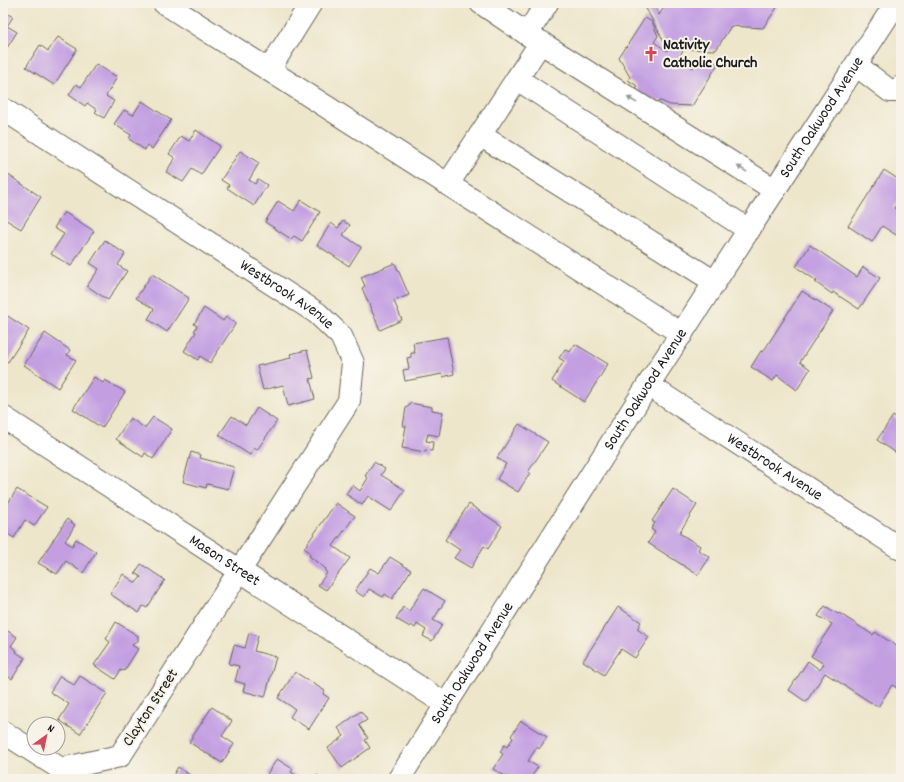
<svg xmlns="http://www.w3.org/2000/svg" width="904" height="782" font-family="Dekko,sans-serif">
  <style>
    .building { fill: #c39fe2 }
    .lines { fill: none; stroke-linecap: round; stroke-linejoin: round }
    .minor-casing { stroke: #666359; stroke-width: 24 }
    .minor { stroke: #fff; stroke-width: 22 }
    .oneway { fill: #999 }
    .labels { text-anchor: middle; dominant-baseline: central; stroke-width: 4; stroke-linejoin: round; paint-order: stroke }
    .poi-label { font-size: 16px; font-weight: bold; fill: #1c1c1c; stroke: #f7f3e8; text-anchor: start }
    .street-label { font-size: 16px; fill: #1c1c1c; stroke: #f7f3e8 }
  </style>
  <rect width="100%" height="100%" fill="#f7f3e8"/>
  <filter id="ink" filterUnits="userSpaceOnUse"><feTurbulence type="fractalNoise" baseFrequency=".025" numOctaves="2"/><feDisplacementMap in="SourceGraphic" scale="8" xChannelSelector="R" yChannelSelector="G"/><feConvolveMatrix kernelMatrix="1 2 1 2 8 2 1 2 1" color-interpolation-filters="sRGB"/></filter>
  <filter id="wash" filterUnits="userSpaceOnUse"><feTurbulence type="fractalNoise" baseFrequency=".012" numOctaves="4" result="noise"/><feDisplacementMap in="SourceGraphic" scale="16" xChannelSelector="R" yChannelSelector="G"/><feGaussianBlur stdDeviation="0.9" result="paint"/><feColorMatrix in="noise" values="0 0 0 0 0 0 0 0 0 0 0 0 0 0 0 0 0 1.4 0 .05"/><feComposite in="paint" operator="in"/></filter>
  <g filter="url(#wash)">
    <rect width="100%" height="100%" fill="#eee6cb"/>
    <g id="blocks">
      <g class="building">
        <path d="M643 3H653L659 15 667 3H780L763 28 731 26 716 50 684 49 678 58 693 68 697 62H713L718 64 692 106 670 105 661 101 651 103 638 95 636 85 628 80 630 77 619 58 645 18 652 22 658 36 654 42 667 51 668 49Z"/>
        <path d="M3 11 13 17 7 26 17 32 3 54Z"/>
        <path d="M58 37 77 49 54 85 26 67 40 45 48 51Z"/>
        <path d="M96 64 117 77 106 96 114 101 104 118 95 112 97 110 87 103 85 106 69 95 76 84 81 87Z"/>
        <path d="M142 101 171 120 152 149 147 145 145 150 129 139 131 135 114 124 124 110 133 115Z"/>
        <path d="M196 130 220 146 201 175 192 169 183 182 166 172 175 158 169 154 181 136 189 141Z"/>
        <path d="M240 151 259 163 249 180 255 184 258 179 267 185 254 206 227 188 229 185 221 180Z"/>
        <path d="M884 170 901 181V197L894 208 901 213V238L882 226 872 242 848 226Z"/>
        <path d="M7 174 41 197 21 229 3 218V180Z"/>
        <path d="M301 200 320 212 302 241 294 236 291 239 265 222 278 201 294 211Z"/>
        <path d="M64 212 94 231 71 266 51 254 64 234 54 228Z"/>
        <path d="M343 221 350 225 343 235 361 247 349 266 317 245 331 223 338 228Z"/>
        <path d="M105 240 125 254 118 265 127 271 108 300 87 286 99 269 90 263Z"/>
        <path d="M810 245 857 277 863 267 880 278 859 309 833 292 832 294 815 282 817 281 796 267Z"/>
        <path d="M395 263 409 295 394 301 402 320 380 330 362 288 365 286 361 277Z"/>
        <path d="M152 274 189 298 167 332 148 319 154 309 136 298Z"/>
        <path d="M802 291 833 311 800 362 810 369 797 390 777 375 773 381 751 367 761 351 763 352Z"/>
        <path d="M204 308 223 321 226 317 236 323 210 363 200 356 198 360 184 351 196 332 194 331 197 326 194 324Z"/>
        <path d="M3 313 29 330 8 362 3 359Z"/>
        <path d="M45 333 70 350 67 355 76 360 58 388 24 365Z"/>
        <path d="M447 337 454 374 443 377 442 374 405 381 403 370 409 369 407 358 411 357V353H415L413 343Z"/>
        <path d="M575 344 608 364 584 402 552 381 564 361 559 358 565 349 570 352Z"/>
        <path d="M307 350 314 378 310 379 315 399 288 406 283 385 263 390 257 366 291 358 290 354Z"/>
        <path d="M94 377 103 383 105 380 125 392 102 428 73 409Z"/>
        <path d="M410 403 432 407V410L443 412 439 436 428 434 426 441 433 442 432 451 425 450V452L402 448 406 426H403L406 408 409 406Z"/>
        <path d="M257 408 277 421 257 450 254 448 250 455 219 435 232 416 246 425Z"/>
        <path d="M893 416 901 422V456L877 440Z"/>
        <path d="M153 417 172 429 153 459 145 453 143 457 116 439 130 418 145 428Z"/>
        <path d="M519 424 548 442 528 472 530 473 518 492 497 479 506 464 497 458Z"/>
        <path d="M191 452 201 455 200 458 234 467 228 489 207 484 206 488 183 482Z"/>
        <path d="M374 462 385 469 381 475 405 490 391 511 368 496 362 505 346 494 352 485 360 491 368 478 365 476Z"/>
        <path d="M17 489 47 507 34 526 25 520 14 538 3 531V511Z"/>
        <path d="M673 489 697 505 679 533 700 546 698 550 710 557 698 575 648 543 655 532 651 529 655 523 652 521Z"/>
        <path d="M336 503 355 516 333 546 350 558 326 590 318 585 327 573 325 571 326 569 309 556 311 553 304 548Z"/>
        <path d="M469 504 502 526 488 549 484 546 471 568 454 558 460 550 445 540Z"/>
        <path d="M67 519 75 525 65 541 72 546 76 539 96 552 83 573 66 561 57 574 38 563Z"/>
        <path d="M390 557 411 570 392 599 385 594 383 597 369 589 364 597 355 591 370 568 379 573Z"/>
        <path d="M141 564 165 580 147 608 143 606 139 613 110 594 123 574 136 583 141 577 135 573Z"/>
        <path d="M424 588 445 601 433 620 442 625 432 641 423 636 426 630 417 624 415 628 411 625 410 627 396 619 403 607 409 611Z"/>
        <path d="M825 606 838 614 839 613 873 635 875 632 901 649V681L897 688 892 685 878 707 825 673 806 702 789 690 808 661 820 670 824 664 811 656 832 624 818 616Z"/>
        <path d="M618 607 641 622 637 629 649 637 635 658 621 649 604 675 583 661Z"/>
        <path d="M116 622 138 636V641L132 645 138 649 124 671 121 670 115 679 94 665 110 642 106 639Z"/>
        <path d="M3 628 17 637 11 646 17 651 16 652 25 658 12 679 3 673Z"/>
        <path d="M249 633 258 636 254 651 276 657 265 697 243 691 245 684 235 681 239 666 229 664 234 645 245 648Z"/>
        <path d="M295 672 325 691 323 694 329 698 309 729 290 717 295 709 278 698Z"/>
        <path d="M60 676 74 685 80 676 107 693 80 734 59 720 69 704 50 692Z"/>
        <path d="M212 707 232 721 222 736 234 744 222 763 189 742Z"/>
        <path d="M361 711 367 720 359 725 368 738 365 740 370 748 342 768 328 748 344 736 338 728Z"/>
        <path d="M521 721 547 737 539 749 537 747 528 761 538 767 530 779H510L493 769 503 754 500 752 504 745 507 747 513 738 511 736Z"/>
        <path d="M277 759 293 769 291 772 302 779H274L267 774Z"/>
        <path d="M178 767 194 778V779H171Z"/>
        <path d="M317 775 323 779H315Z"/>
      </g>
    </g>
  </g>
  <g filter="url(#ink)">
    <use href="#blocks" fill-opacity="0" stroke="#666359" stroke-width="1"/>
    <g class="lines">
      <defs>
        <g id="minor">
          <path d="M164 3 682 334"/>
          <path d="M481 3 527 34"/>
          <path d="M547 3 527 34 775 190"/>
          <path d="M856 65 890 91H897L901 87"/>
          <path d="M269 70 311 3"/>
          <path d="M517 79 749 230"/>
          <path id="s1" d="M3 109 317 313 341 336 353 363 349 401 120 756 61 769 3 732"/>
          <path d="M480 135 715 282"/>
          <path d="M448 184 541 42"/>
          <path id="s2" d="M648 385 901 549"/>
          <path id="s3" d="M3 417 447 705"/>
          <path id="s4" d="M399 779 648 385 896 3"/>
        </g>
      </defs>
      <use href="#minor" class="minor-casing"/>
      <use href="#minor" class="minor"/>
    </g>
    <defs><path id="oneway-solid" d="M-6-.8H1V-3.2L6.5 0L1 3.2V.8H-6Z"/></defs>
    <g class="oneway">
      <use href="#oneway-solid" transform="translate(632 100) rotate(-148)"/>
      <use href="#oneway-solid" transform="translate(742 169) rotate(-148)"/>
    </g>
  </g>
  <defs>
    <symbol id="church-bare" viewBox="-9 -9 18 18"><path d="M-1.2-6h2.4v3.5h3.3v2.4h-3.3V6h-2.4V-.1h-3.3v-2.4h3.3Z" fill="#d1495b" stroke="#f7f3e8" stroke-width="2.5" paint-order="stroke"/></symbol>
  </defs>
  <g fill-rule="evenodd">
    <use href="#church-bare" x="640" y="43" width="22" height="22"/>
  </g>
  <g class="labels">
    <g class="poi-label">
      <text x="663" y="45">Nativity<tspan x="663" dy="18">Catholic Church</tspan></text>
    </g>
    <g class="street-label">
      <text stroke="none"><textPath href="#s4" startOffset="785">South Oakwood Avenue</textPath></text>
      <text stroke="none"><textPath href="#s1" startOffset="339">Westbrook Avenue</textPath></text>
      <text stroke="none"><textPath href="#s4" startOffset="461">South Oakwood Avenue</textPath></text>
      <text stroke="none"><textPath href="#s2" startOffset="151">Westbrook Avenue</textPath></text>
      <text stroke="none"><textPath href="#s3" startOffset="264">Mason Street</textPath></text>
      <text stroke="none"><textPath href="#s4" startOffset="137">South Oakwood Avenue</textPath></text>
      <text transform="translate(151 708) rotate(-57)">Clayton Street</text>
    </g>
  </g>
  <rect width="904" height="782" fill="none" stroke="#f7f3e8" stroke-width="16"/>
  <g transform="translate(46 736) rotate(33)"><circle r="19" fill="#f7f3e8" stroke="#9f9d96"/>
  <path d="M0-3L7 15L0 10L-7 15Z" fill="#d1495b"/>
  <text y="-6" font-size="11" font-weight="bold" text-anchor="middle" fill="#1c1c1c">N</text>
  </g>
</svg>
